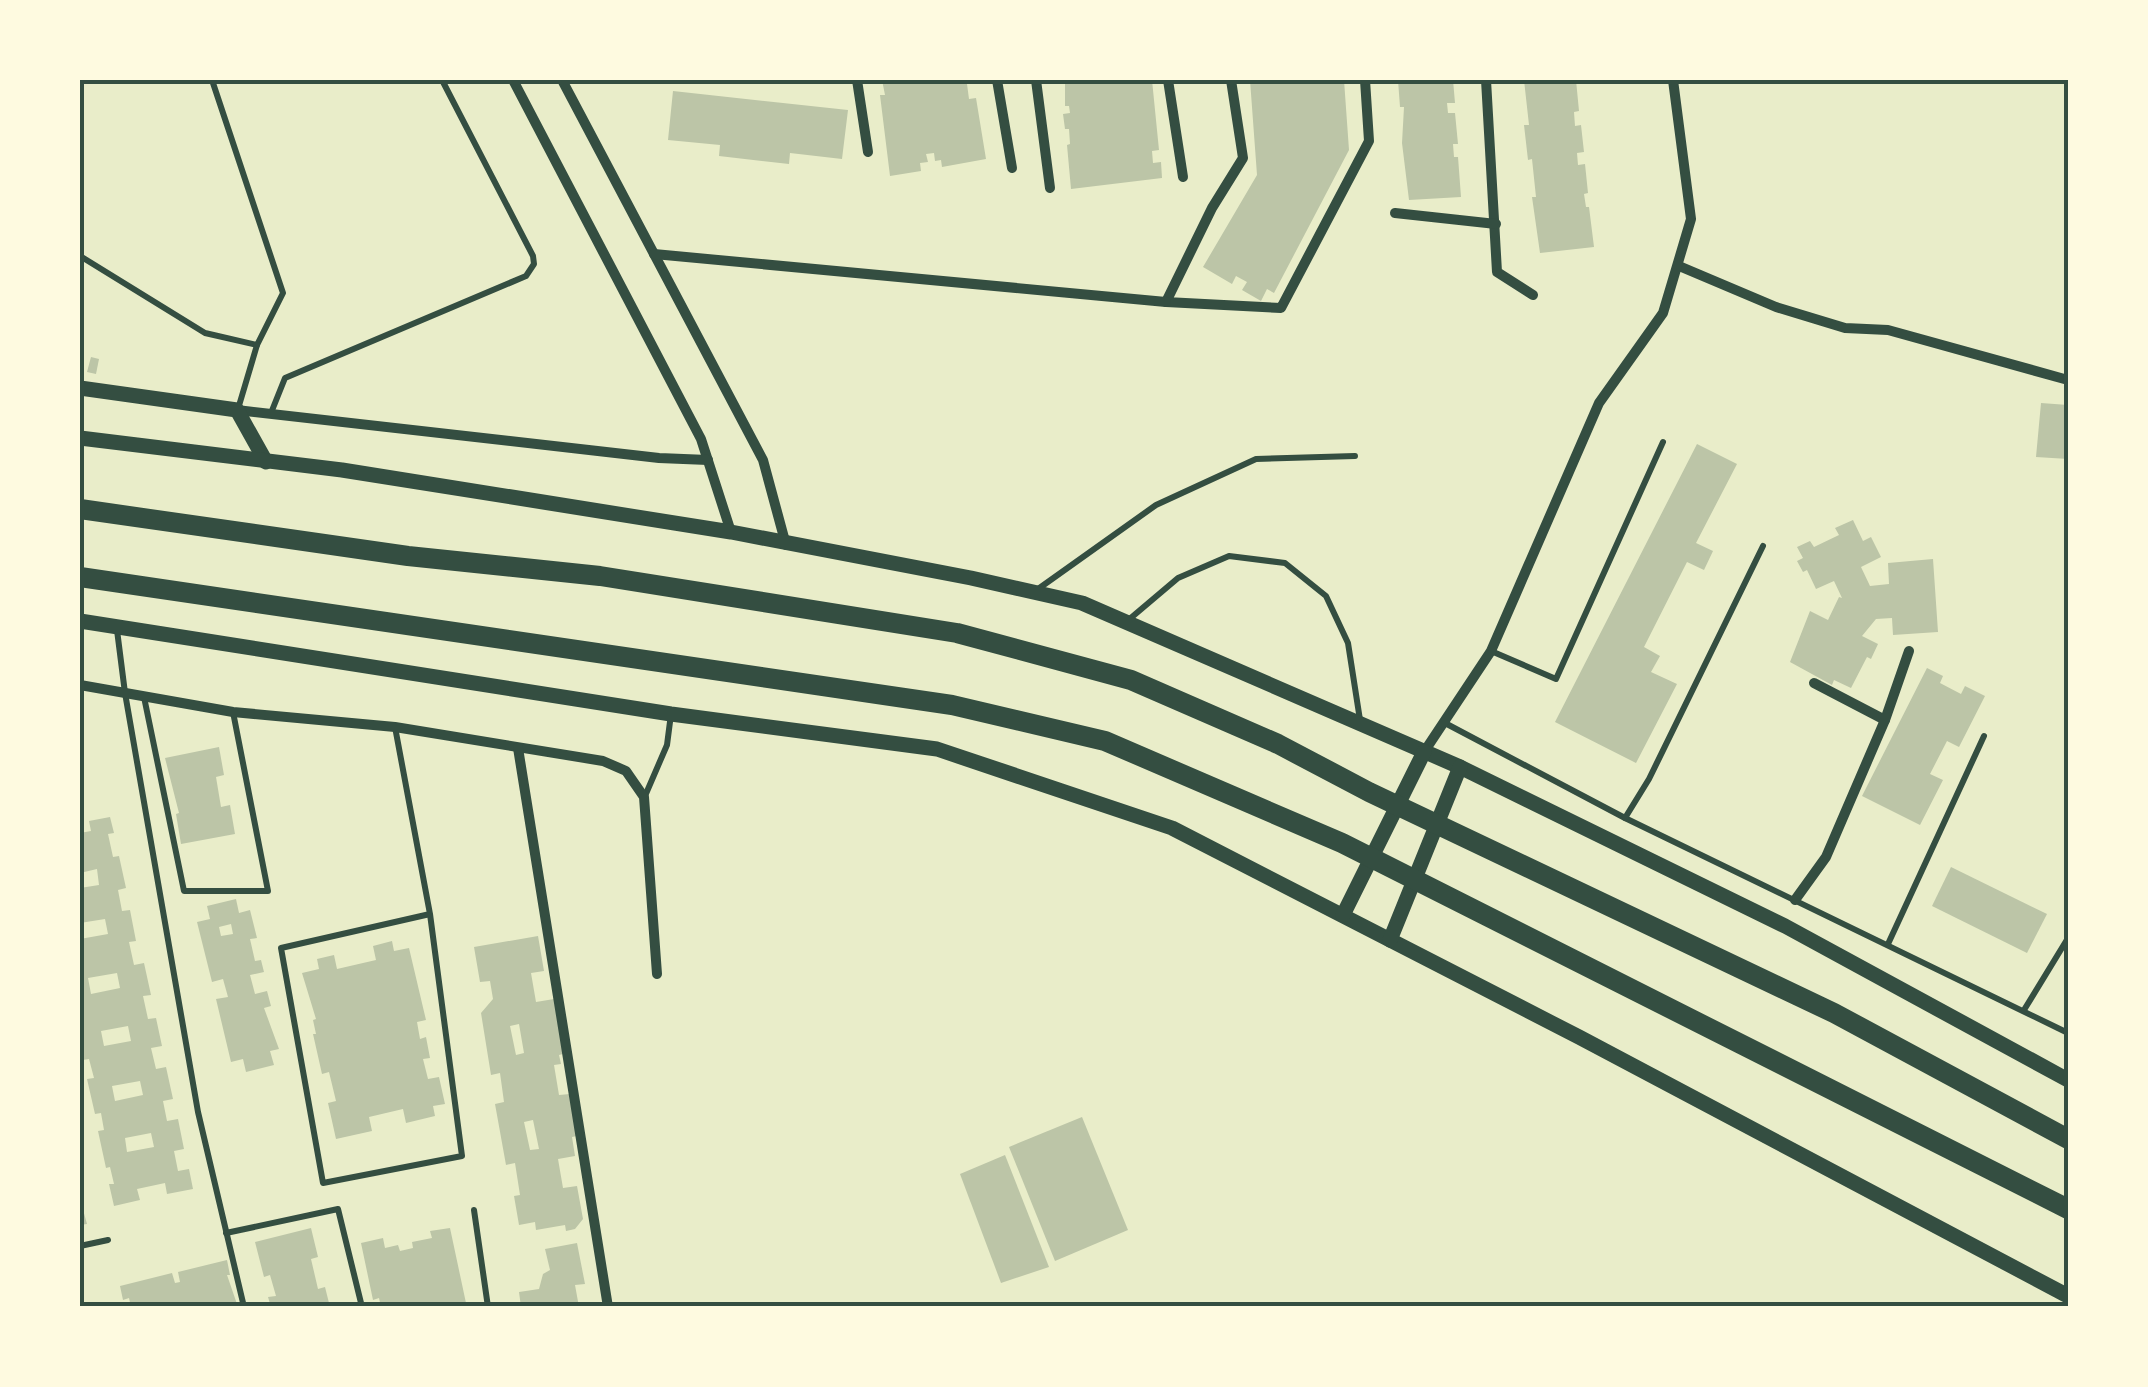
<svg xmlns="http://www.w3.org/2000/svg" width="2148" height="1387" font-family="'DejaVu Sans',sans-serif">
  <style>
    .building { fill: #bcc5a7; fill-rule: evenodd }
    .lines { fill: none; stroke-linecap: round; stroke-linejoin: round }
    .service { stroke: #344e41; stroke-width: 6 }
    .minor { stroke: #344e41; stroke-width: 10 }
    .tertiary { stroke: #344e41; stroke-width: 15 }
    .trunk { stroke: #344e41; stroke-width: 20 }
    .neatline { fill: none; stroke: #344e41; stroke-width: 4 }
  </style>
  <rect width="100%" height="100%" fill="#e9edc9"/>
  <g class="building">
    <path d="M882 80H979L967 84 969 99 976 98 986 159 942 167 941 160 935 161 934 153 926 154 928 162 920 163 921 171 890 176 880 95H885Z"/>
    <path d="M1065 80H1152L1159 150 1152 151 1153 163 1161 162 1162 178 1071 189 1067 145 1070 144 1069 129H1065L1063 114 1070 113 1069 106H1065Z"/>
    <path d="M1250 80H1344L1349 150 1274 293 1267 289 1261 301 1242 290 1247 282 1236 276 1232 284 1203 267 1257 175Z"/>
    <path d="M1398 80H1453L1455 103H1447L1448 113H1455L1458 144H1453L1454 157H1458L1461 197 1409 200 1402 143 1404 107H1400Z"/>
    <path d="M1524 80H1576L1579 111 1574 112 1575 126 1581 125 1584 152 1577 153 1578 165 1585 164 1588 193 1584 194 1586 207H1589L1594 247 1540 253 1532 197H1536L1532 159 1528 160 1524 125H1529Z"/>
    <path d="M673 91 848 110 842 159 790 153 789 164 719 156 720 145 668 140Z"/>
    <path d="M91 357 99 359 96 374 87 372Z"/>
    <path d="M2041 403 2068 405V459L2036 457Z"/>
    <path d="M1697 444 1737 464 1696 543 1713 551 1704 570 1687 562 1644 647 1660 656 1651 672 1677 684 1636 763 1555 722Z"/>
    <path d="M1853 520 1863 541 1871 537 1881 557 1861 567 1870 586 1889 584 1888 563 1933 559 1938 632 1893 635 1892 618 1876 619 1862 636 1878 644 1871 659 1867 657 1851 688 1834 680 1832 685 1790 662 1810 611 1828 620 1839 597 1842 598 1834 581 1816 589 1807 570 1803 572 1797 561 1803 558 1797 547 1810 541 1814 547 1839 535 1835 528Z"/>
    <path d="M1927 668 1943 676 1940 683 1961 694 1965 686 1985 696 1959 747 1947 741 1930 774 1943 780 1920 825 1862 796Z"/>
    <path d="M219 747 224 775 216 777 221 807 230 805 235 834 181 844 176 814 179 813 165 758Z"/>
    <path d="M110 817 114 833 108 834 113 857 119 856 126 888 118 890 122 911 130 910 136 941 129 942 134 965 144 963 151 995 143 996 148 1019 156 1018 162 1046 151 1048 156 1069 166 1067 173 1099 163 1101 167 1121 178 1119 184 1149 174 1151 178 1171 189 1169 193 1189 167 1194 165 1183 137 1189 140 1200 114 1206 109 1184H114L110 1167 106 1168 98 1131 104 1130 101 1113 95 1114 87 1079 94 1078 89 1059 83 1060 80 1046V939L108 934 105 919 80 923V888L99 885 97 869 80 873V833L91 831 89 821ZM117 973 120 988 91 994 88 978ZM128 1026 131 1041 104 1046 101 1031ZM140 1081 143 1095 115 1101 112 1086ZM151 1133 154 1147 127 1152 125 1138Z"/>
    <path d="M1951 867 2047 914 2027 953 1932 906Z"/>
    <path d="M236 899 239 913 250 910 257 938 250 939 255 961 261 960 264 972 250 975 255 994 267 991 271 1006 264 1008 279 1049 270 1051 274 1065 246 1072 243 1059 231 1062 216 999 228 997 223 979 212 982 197 922 210 919 207 906ZM231 924 233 934 221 936 219 927Z"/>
    <path d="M538 936 544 971 531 973 536 1002 554 999 563 1054 559 1055 561 1064 554 1065 559 1095 570 1094 577 1136 572 1137 575 1156 558 1159 563 1188 577 1186 583 1219 575 1229 566 1231 565 1225 536 1230 535 1222 519 1225 514 1196 520 1195 515 1163 506 1165 495 1104 504 1102 500 1073 491 1075 481 1013 493 999 490 981 480 982 474 947ZM519 1024 524 1053 516 1055 510 1026ZM533 1120 539 1149 530 1150 524 1122Z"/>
    <path d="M392 941 394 951 409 948 426 1020 417 1022 420 1039 426 1037 430 1058 423 1059 428 1079 439 1077 445 1104 433 1106 435 1116 406 1123 403 1109 369 1117 372 1131 336 1139 328 1103 336 1101 329 1072 322 1074 313 1034H316L313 1020 316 1019 302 973 319 969 317 959 334 955 337 969 376 960 373 946Z"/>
    <path d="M1082 1117 1128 1230 1055 1261 1009 1147Z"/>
    <path d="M1005 1155 1049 1267 1001 1283 960 1174Z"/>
    <path d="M80 1199 87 1224 80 1225Z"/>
    <path d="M311 1228 318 1257 311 1259 318 1289 325 1287 330 1307H271L268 1297 276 1296 270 1275 264 1277 255 1242Z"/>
    <path d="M450 1228 466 1303 456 1307H381L379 1298 373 1300 361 1243 383 1238 385 1248 398 1245 400 1251 413 1248 412 1242 432 1238 430 1231Z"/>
    <path d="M577 1243 585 1284 575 1285 579 1307H521L519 1292 539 1289 543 1274 550 1270 545 1249Z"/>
    <path d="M227 1260 230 1275H227L238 1307H131L129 1298 123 1300 120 1286 172 1273 175 1283 180 1282 178 1272Z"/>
  </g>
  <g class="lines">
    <g class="service">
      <path d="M212 80 283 293 257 345 238 409"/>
      <path d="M80 256 205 333 257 345"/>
      <path d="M271 413 285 378 526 276 534 264 533 256 442 80"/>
      <path d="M2067 588 2068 621"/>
      <path d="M1038 589 1156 505 1256 459 1355 456"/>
      <path d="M1126 622 1178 578 1229 556 1285 563 1326 596 1348 643 1360 720"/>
      <path d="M117 630 125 693 198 1112 244 1307"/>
      <path d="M1491 651 1556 679 1663 442"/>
      <path d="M144 697 184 891H268L233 712"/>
      <path d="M1443 722 1625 818 2068 1033"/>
      <path d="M395 727 430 914 462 1156 323 1183 281 948 430 914"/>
      <path d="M645 796 667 745 671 714"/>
      <path d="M1625 818 1649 779 1763 546"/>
      <path d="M1888 944 1984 736"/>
      <path d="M2024 1010 2068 938"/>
      <path d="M474 1210 488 1307"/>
      <path d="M226 1233 338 1209 362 1307"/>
      <path d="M80 1246 108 1240"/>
    </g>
    <g class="minor">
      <path d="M513 80 701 439 731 532"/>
      <path d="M562 80 763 460 786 545"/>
      <path d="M857 80 868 152"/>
      <path d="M997 80 1012 168"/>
      <path d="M1036 80 1050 188"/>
      <path d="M1168 80 1183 177"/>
      <path d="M1231 80 1243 158 1212 208 1166 302 1281 308 1369 141 1365 80"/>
      <path d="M1486 80 1497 272 1533 295"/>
      <path d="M1395 213 1496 224"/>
      <path d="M654 254 1166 302"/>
      <path d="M1679 266 1776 307 1845 328 1888 330 2068 380"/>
      <path d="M237 410 659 458 708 460"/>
      <path d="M1814 683 1885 720"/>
      <path d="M80 685 233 712 395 727 603 761 626 771 644 797 657 974"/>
      <path d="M518 748 608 1307"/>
      <path d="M1424 752 1491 651 1599 403 1663 313 1691 219 1673 80"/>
      <path d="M1795 900 1826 857 1885 720 1909 651"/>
    </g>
    <g class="tertiary">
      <path d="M80 388 237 410 266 462"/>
      <path d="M80 438 342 470 731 532 971 578 1082 603 1460 767 1785 926 2068 1080"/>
      <path d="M80 621 671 714 937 749 1172 828 1579 1037 2068 1296"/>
      <path d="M1343 915 1424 752"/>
      <path d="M1390 940 1460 767"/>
    </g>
    <g class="trunk">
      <path d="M80 509 408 556 600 576 957 633 1131 680 1278 744 1369 792 1834 1013 2068 1139"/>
      <path d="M80 577 952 705 1105 741 1342 843 2068 1209"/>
    </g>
  </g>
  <rect width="2148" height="1387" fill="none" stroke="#fefae0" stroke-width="165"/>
  <rect x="82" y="82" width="1984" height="1222" class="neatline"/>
</svg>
